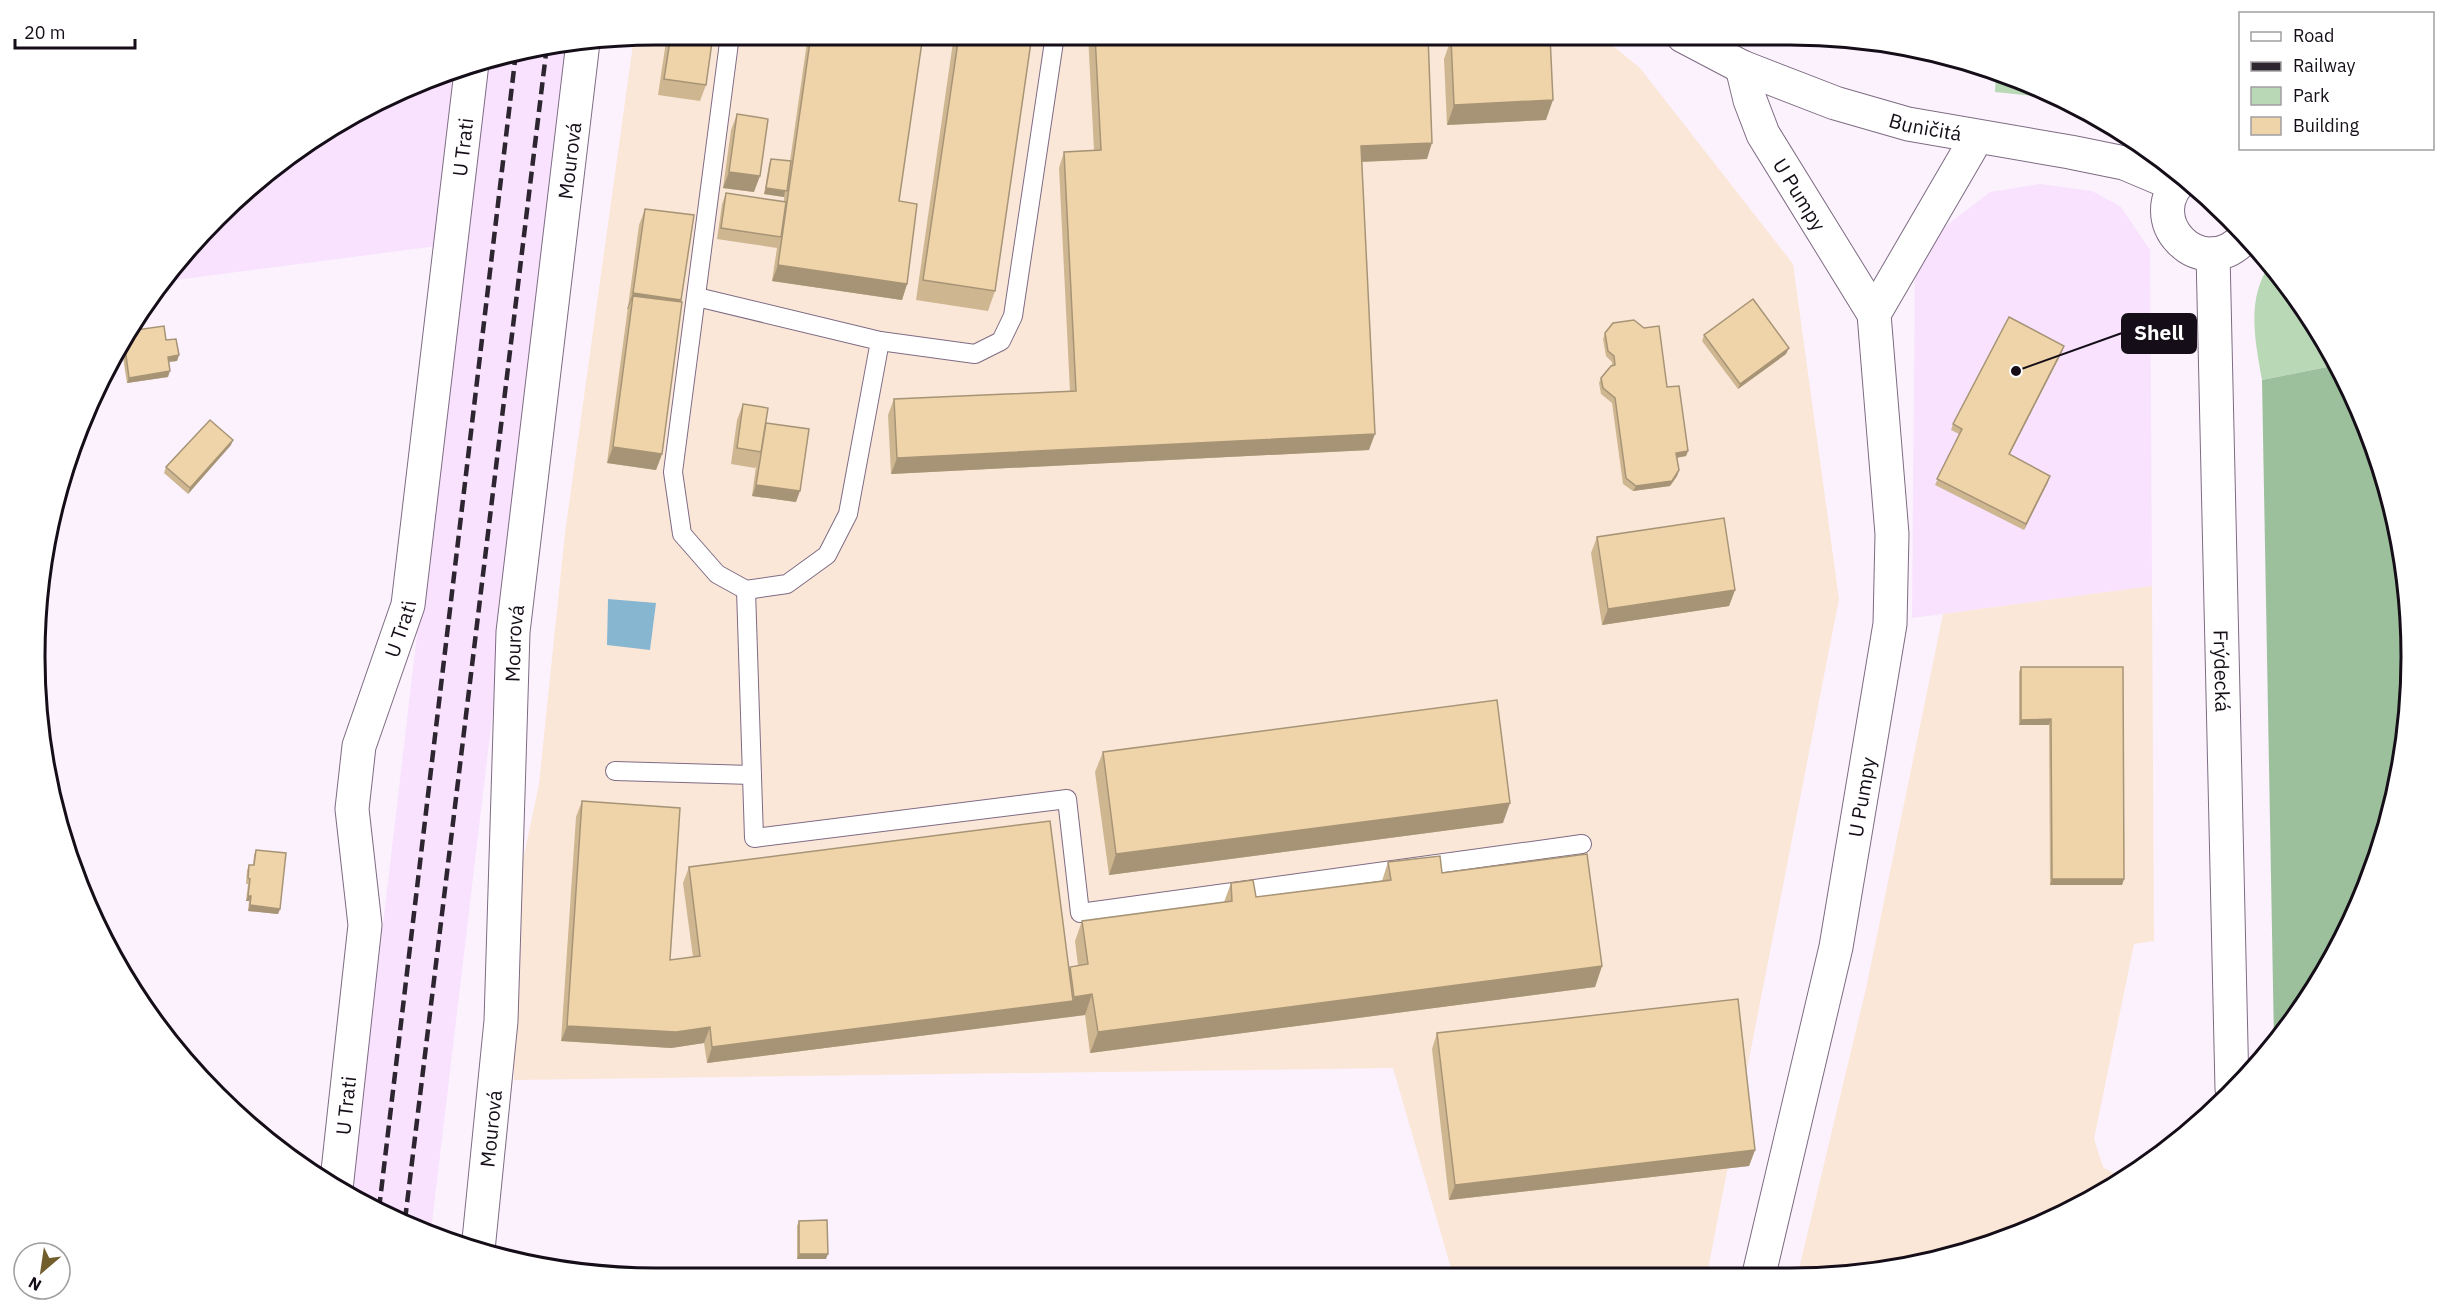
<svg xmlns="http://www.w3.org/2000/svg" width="2446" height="1313" font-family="'IBM Plex Sans',sans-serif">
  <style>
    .built { fill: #f8e2fe }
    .industrial { fill: #fbe7d8 }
    .green { fill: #b8d8b6 }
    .forest { fill: #9dc09c }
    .water { fill: #87b6d1 }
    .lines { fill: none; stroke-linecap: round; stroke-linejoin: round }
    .service-casing { stroke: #7e6b83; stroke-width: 20 }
    .minor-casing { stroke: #7e6b83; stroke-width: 35 }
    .secondary-casing { stroke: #7e6b83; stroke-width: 35 }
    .service { stroke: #fff; stroke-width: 18 }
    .minor { stroke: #fff; stroke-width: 33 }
    .secondary { stroke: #fff; stroke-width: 33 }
    .rail { stroke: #2d252f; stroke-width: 4.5; stroke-dasharray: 12 6; stroke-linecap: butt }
    .wall { fill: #ceb691 }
    .shaded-wall { fill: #a79476 }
    .building { fill: #efd4a9; stroke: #a79476; stroke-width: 1.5 }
    .labels { text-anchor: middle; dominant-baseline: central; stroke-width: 4.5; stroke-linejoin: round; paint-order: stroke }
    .street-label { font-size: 20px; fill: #150d17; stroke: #fff }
    .rim { fill: none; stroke: #150d17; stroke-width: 3 }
    .leader { fill: none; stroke: #150d17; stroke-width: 2 }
    .callout-dot { fill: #150d17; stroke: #fff; stroke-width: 2 }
    .callout { fill: #150d17; stroke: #150d17; stroke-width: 2 }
    .callout-label { font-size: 21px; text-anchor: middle; font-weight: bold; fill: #fff }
  </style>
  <rect width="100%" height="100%" fill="#fbf2fd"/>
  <g class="built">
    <path d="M572 43 516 516 431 1231 351 1197 432 507 485 60 535 46Z"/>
    <path d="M453 69 437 246 161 282 189 246 278 163 346 118Z"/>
    <path d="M2040 184 2092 191 2121 207 2150 250 2152 586 1912 618 1915 275 1938 232 1990 192Z"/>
  </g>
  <g class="industrial">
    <path d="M657 35 1601 36 1640 68 1793 264 1839 599 1707 1274 1453 1275 1393 1068 514 1080V903L539 784 565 533 634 37Z"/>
    <path d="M2152 586 2154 941 2134 944 2094 1139 2103 1167 2115 1174V1184L2027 1231 1870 1273H1798L1867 984 1943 614Z"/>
  </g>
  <g class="green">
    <path d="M1996 75 2053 98 1995 92Z"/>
    <path d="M2270 264 2283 278 2337 365 2262 380C2255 340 2246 299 2270 264Z"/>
  </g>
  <path class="forest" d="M2337 365 2347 381 2390 495 2410 615 2406 737 2379 856 2328 967 2274 1042 2262 380Z"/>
  <path class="water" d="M608 599 656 603 650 650 607 645Z"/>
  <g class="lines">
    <defs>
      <g id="service">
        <path d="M697 297 880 341 848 514 827 555 787 584 746 590 717 574 682 534 673 472 730 35"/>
        <path d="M880 341 975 354 1001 341 1013 316 1055 35"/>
        <path d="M746 590 754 838 1067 799 1080 913 1582 844"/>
        <path d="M615 771 752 775"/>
      </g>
      <g id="minor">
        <path id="s1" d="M1742 67 1750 100 1763 134 1874 314"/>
        <path id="s2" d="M336 1189 365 925 352 809 359 746 408 605 472 63"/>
        <path id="s3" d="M478 1250 501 1021 513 632 583 42"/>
        <path id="s4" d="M1759 1274 1836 947 1890 624 1892 534 1874 314 1977 137"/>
      </g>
      <g id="secondary">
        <path id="s5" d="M1683 36 1742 67 1835 103 1908 124 2070 152 2124 163 2176 185"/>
        <path d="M2184 177C2137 218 2201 286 2245 237"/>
        <path id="s6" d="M2213 254 2232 1089"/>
      </g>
    </defs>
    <use href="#service" class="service-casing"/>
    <use href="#minor" class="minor-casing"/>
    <use href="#secondary" class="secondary-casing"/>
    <use href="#service" class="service"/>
    <use href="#minor" class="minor"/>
    <use href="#secondary" class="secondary"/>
    <g class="rail">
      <path d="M379 1209 516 52"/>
      <path d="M405 1220 547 45"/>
    </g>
  </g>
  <g class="wall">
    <path d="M667 35H713L706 85 700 101 658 95Z"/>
    <path d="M808 35H923L899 201 907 284 902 300 772 281 777 248 717 239 722 204 726 193 784 202V197L764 194 769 164 771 159 790 161Z"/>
    <path d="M954 35H1032L995 291 988 311 916 300Z"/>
    <path d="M1088 35H1428L1427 159 1362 162 1369 450 891 474 888 415 894 399 1070 392 1059 168 1064 152 1094 150Z"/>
    <path d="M1451 39 1546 120 1447 125 1444 59Z"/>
    <path d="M737 114 754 192 723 188 731 130Z"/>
    <path d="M645 209 681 302 662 454 656 470 607 463 639 225Z"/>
    <path d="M129 331 179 355 177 361 169 362 168 377 127 383 121 345Z"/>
    <path d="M1605 333 1667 387 1688 451 1686 456 1677 458 1679 470 1677 476 1670 486 1633 491 1623 484 1612 403 1601 394 1599 383 1601 378 1612 366V362L1606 356 1603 339Z"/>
    <path d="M1704 335 1786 354 1738 389 1702 341Z"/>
    <path d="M2062 352 2010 454 2048 482 2024 530 1935 485 1959 434 1951 430 1953 424Z"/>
    <path d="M743 404 766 423 796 502 752 496 756 466 755 468 731 464 737 420Z"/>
    <path d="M231 445 188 494 164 473 166 467Z"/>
    <path d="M1597 537 1735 590 1729 606 1602 625 1591 553Z"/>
    <path d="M2021 667H2123L2124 879 2122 885H2050L2049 725H2019V672Z"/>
    <path d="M1103 752 1503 823 1109 875 1095 772Z"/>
    <path d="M582 801 670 960 693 957 683 883 689 867 1069 971 1070 967 1078 966 1075 941 1082 921 1224 902 1231 883 1256 897 1382 881 1388 862 1442 873 1602 966 1595 987 1090 1053 1085 1015 707 1063 704 1043 671 1048 561 1041 576 817Z"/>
    <path d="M256 850 280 909 278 914 248 911 249 901H246L248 884H246L247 870 249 865H253L254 855Z"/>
    <path d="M1437 1033 1755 1150 1749 1166 1449 1200 1432 1049Z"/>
    <path d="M799 1221 826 1259H797V1226Z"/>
  </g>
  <g class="shaded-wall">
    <path d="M1553 100 1546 120 1447 125 1454 105Z"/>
    <path d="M1432 143 1427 159 1355 162 1361 146Z"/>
    <path d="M729 172 760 176 754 192 723 188Z"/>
    <path d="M766 188 785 191 784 197 764 194Z"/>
    <path d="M778 265 907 284 902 300 772 281Z"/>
    <path d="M633 293 681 300 675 316 633 296 628 309H627Z"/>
    <path d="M2064 346 2062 352 2007 459 2009 454Z"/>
    <path d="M1789 348 1786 354 1738 389 1740 384Z"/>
    <path d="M179 355 177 361 166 362 168 357Z"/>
    <path d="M170 371 168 377 127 383 129 378Z"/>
    <path d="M1375 434 1369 450 891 474 897 458Z"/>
    <path d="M233 440 231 445 188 494 190 488Z"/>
    <path d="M613 447 662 454 656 470 607 463Z"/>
    <path d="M1688 451 1686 456 1674 458 1676 453Z"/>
    <path d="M1679 470 1677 476 1670 486 1633 491 1636 486Z"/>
    <path d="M2050 476 2048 482 2024 530 2026 524Z"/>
    <path d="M756 485 800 491 796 502 752 496Z"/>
    <path d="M1735 590 1729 606 1602 625 1608 609Z"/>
    <path d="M2051 719 2049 725H2019L2021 720Z"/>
    <path d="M1510 803 1503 823 1109 875 1116 854Z"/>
    <path d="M2052 879H2124L2122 885H2050Z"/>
    <path d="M248 896H251L249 901H246Z"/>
    <path d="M250 905 280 909 278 914 248 911Z"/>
    <path d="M1602 966 1595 987 1090 1053 1098 1032Z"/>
    <path d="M1092 994 1085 1015 707 1063 712 1047 1073 1001 1074 997Z"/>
    <path d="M567 1026 710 1027 704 1043 671 1048 561 1041Z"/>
    <path d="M1755 1150 1749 1166 1449 1200 1455 1185Z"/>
    <path d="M799 1254H828L826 1259H797Z"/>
  </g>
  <g class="building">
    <path d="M671 35H713L706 85 664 79Z"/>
    <path d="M811 35H923L899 201 917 204 907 284 778 265Z"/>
    <path d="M959 35H1032L995 291 923 280Z"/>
    <path d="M1095 35H1428L1432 143 1361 146 1375 434 897 458 894 399 1076 391 1064 152 1101 150Z"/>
    <path d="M1514 35 1550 36 1553 100 1454 105 1451 39Z"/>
    <path d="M737 114 768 119 760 176 729 172Z"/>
    <path d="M771 159 791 161 787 191 766 188Z"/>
    <path d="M726 193 786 202 781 237 721 228Z"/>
    <path d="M645 209 694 215 681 300 633 293Z"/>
    <path d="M633 296 682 302 662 454 613 447Z"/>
    <path d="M1753 299 1789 348 1740 384 1704 335Z"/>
    <path d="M2009 317 2064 346 2009 454 2050 476 2026 524 1937 479 1962 429 1953 424Z"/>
    <path d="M1634 320 1644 328 1659 326 1667 387 1679 386 1688 451 1676 453 1679 470 1672 481 1636 486 1626 478 1615 398 1603 388 1601 378 1611 366 1615 365 1614 356 1608 351 1605 333 1613 323Z"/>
    <path d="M164 326 166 340 176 339 179 355 168 357 170 371 129 378 124 340 129 331Z"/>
    <path d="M743 404 768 408 761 452 737 448Z"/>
    <path d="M210 420 233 440 190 488 166 467Z"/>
    <path d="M766 423 809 429 800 491 756 485Z"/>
    <path d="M1724 518 1735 590 1608 609 1597 537Z"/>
    <path d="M2021 667H2123L2124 879H2052L2051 719 2021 720Z"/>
    <path d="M1497 700 1510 803 1116 854 1103 752Z"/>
    <path d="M582 801 680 808 670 960 700 956 689 867 1050 821 1073 1001 712 1047 710 1027 676 1032 567 1026Z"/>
    <path d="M256 850 286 853 280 909 250 905 251 896H248L250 879 248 878 249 865H254Z"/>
    <path d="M1587 854 1602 966 1098 1032 1092 994 1074 997 1070 967 1088 964 1082 921 1232 901 1231 883 1253 880 1256 897 1391 880 1388 862 1440 856 1442 873Z"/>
    <path d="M1738 999 1755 1150 1455 1185 1437 1033Z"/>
    <path d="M827 1220 828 1254H799V1221Z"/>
  </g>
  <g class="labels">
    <g class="street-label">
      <text stroke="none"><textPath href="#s5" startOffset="260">Buničitá</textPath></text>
      <text stroke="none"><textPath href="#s2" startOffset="1056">U Trati</textPath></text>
      <text stroke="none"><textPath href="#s3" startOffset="1094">Mourová</textPath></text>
      <text stroke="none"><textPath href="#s1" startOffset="141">U Pumpy</textPath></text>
      <text stroke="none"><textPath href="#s2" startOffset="570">U Trati</textPath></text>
      <text stroke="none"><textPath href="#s3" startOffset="608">Mourová</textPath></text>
      <text stroke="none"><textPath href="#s6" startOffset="417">Frýdecká</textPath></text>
      <text stroke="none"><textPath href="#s4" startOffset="488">U Pumpy</textPath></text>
      <text stroke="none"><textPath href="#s2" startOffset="84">U Trati</textPath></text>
      <text stroke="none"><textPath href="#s3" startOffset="122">Mourová</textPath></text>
    </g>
  </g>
  <path d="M0 0H2446V1313H0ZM656 45H1790A611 611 0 0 1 2401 656V657A611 611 0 0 1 1790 1268H656A611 611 0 0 1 45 657V656A611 611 0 0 1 656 45Z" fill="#fff" fill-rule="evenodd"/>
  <path class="rim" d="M656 45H1790A611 611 0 0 1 2401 656V657A611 611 0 0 1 1790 1268H656A611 611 0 0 1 45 657V656A611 611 0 0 1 656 45Z"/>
  <path class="leader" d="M2016 371L2122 333"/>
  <circle class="callout-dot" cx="2016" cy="371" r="6"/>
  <rect class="callout" x="2122" y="314" width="74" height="39" rx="6"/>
  <g class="callout-label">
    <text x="2159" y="340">Shell</text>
  </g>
  <rect x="2239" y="12" width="195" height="138" fill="#ffffff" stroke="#a19ea2" stroke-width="1.5"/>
  <rect x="2251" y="32" width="30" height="9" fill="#ffffff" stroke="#a19ea2" stroke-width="1.5"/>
  <text x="2293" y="42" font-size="18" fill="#150d17">Road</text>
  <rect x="2251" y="62" width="30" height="9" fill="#2d252f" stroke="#a19ea2" stroke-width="1.5"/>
  <text x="2293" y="72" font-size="18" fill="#150d17">Railway</text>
  <rect x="2251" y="87" width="30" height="18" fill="#b8d8b6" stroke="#a19ea2" stroke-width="1.5"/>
  <text x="2293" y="102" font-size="18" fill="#150d17">Park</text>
  <rect x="2251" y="117" width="30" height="18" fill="#efd4a9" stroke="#a19ea2" stroke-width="1.5"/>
  <text x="2293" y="132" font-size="18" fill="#150d17">Building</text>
  <g transform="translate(42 1271) rotate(209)"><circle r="28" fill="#ffffff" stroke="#a19ea2" stroke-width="1.5"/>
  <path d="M0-4.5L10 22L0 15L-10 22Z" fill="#725e2d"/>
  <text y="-9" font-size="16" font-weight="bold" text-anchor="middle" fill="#150d17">N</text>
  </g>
  <path d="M15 39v9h120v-9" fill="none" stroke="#150d17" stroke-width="3"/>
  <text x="24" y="39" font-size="18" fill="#150d17" stroke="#ffffff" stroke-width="4.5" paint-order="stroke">20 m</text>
</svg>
